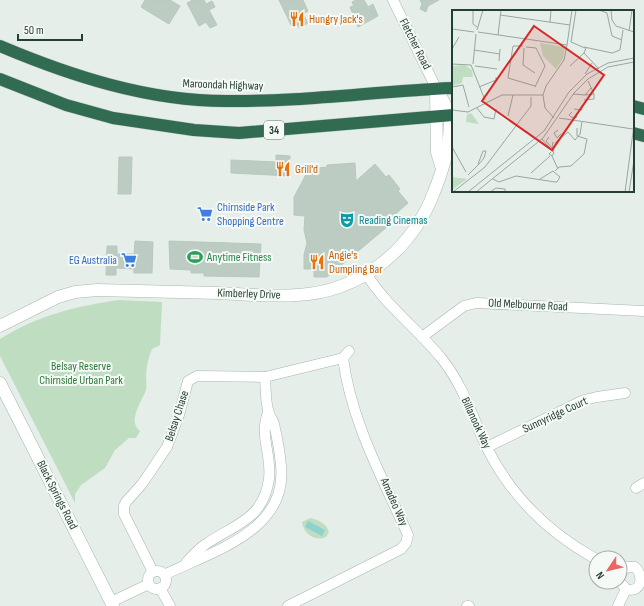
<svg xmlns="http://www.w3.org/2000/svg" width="644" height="606" font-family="'Sofia Sans Condensed',sans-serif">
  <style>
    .green { fill: #bfdec1 }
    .water { fill: #8fd1cc }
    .building { fill: #bdccc3; stroke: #b8c8bd }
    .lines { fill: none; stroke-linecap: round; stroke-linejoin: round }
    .street-casing { stroke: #a7b6ae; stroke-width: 11 }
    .secondary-casing { stroke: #a4b9ad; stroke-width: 13 }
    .highway-casing { stroke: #c2cac6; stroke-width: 13 }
    .street { stroke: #fff; stroke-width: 10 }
    .secondary { stroke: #fff; stroke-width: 12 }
    .highway { stroke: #316b52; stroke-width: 12 }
    .labels { text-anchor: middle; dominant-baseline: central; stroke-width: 4; stroke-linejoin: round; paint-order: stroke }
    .shield { fill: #f6faf7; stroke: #63786d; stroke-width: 1 }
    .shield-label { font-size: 11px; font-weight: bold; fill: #244032 }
    .food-label { font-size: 12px; fill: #c56008; stroke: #f6faf7; text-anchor: start }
    .street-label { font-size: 12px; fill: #244032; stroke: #f6faf7 }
    .shop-label { font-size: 12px; fill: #366cbe; stroke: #f6faf7; text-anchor: start }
    .culture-label { font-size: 12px; fill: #0d838f; stroke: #f6faf7; text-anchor: start }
    .leisure-label { font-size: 12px; fill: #27864d; stroke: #f6faf7; text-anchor: start }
    .park-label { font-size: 12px; fill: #2f763b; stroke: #f6faf7 }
    .inset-road { fill: none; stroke: #98a89f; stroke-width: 1 }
    .view { fill: #d62828; fill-opacity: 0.15; stroke: #d62828; stroke-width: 2 }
    .inset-edge { fill: none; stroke: #244032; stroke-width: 2 }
  </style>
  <rect width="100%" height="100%" fill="#e5eee8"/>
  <g class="green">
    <path d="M118 300 162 302 160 345 152 349C148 358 146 368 146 377 146 381 147 386 146 390 142 401 127 421 140 431L136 438H129L115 450 105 468 81 485 75 494V503L0 356V339C39 315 73 307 118 300Z"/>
    <path d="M310 518C319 520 326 523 329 532L326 537C316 542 303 534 302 522Z"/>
  </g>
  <path class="water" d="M308 521 325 530 322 536 305 527Z"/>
  <g class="building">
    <path d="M145 0H170L180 6 169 24 141 7Z"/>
    <path d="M193 0H204L206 4 212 1 215 7 209 10 217 25 210 28 206 22 199 26 187 3Z"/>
    <path d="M279 0H303L308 11 303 14 308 23 299 28 297 24 292 27Z"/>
    <path d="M356 0H364L368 7 373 4 378 16 358 27 350 7 354 6 352 2Z"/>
    <path d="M420 0H439L428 6 426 12 420 9 422 4Z"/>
    <path d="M276 155 290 156V176L231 173V160L276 162Z"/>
    <path d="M119 157H132L131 194H118Z"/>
    <path d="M355 163 356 181 375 164 386 177 389 175 400 189 398 191 408 203 384 224 387 227 327 277H314V269H304V255L307 243 304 230 305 216 294 215V197L309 169 327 167V165Z"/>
    <path d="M135 241 153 242 152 273H134V269L116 268V275H106L107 246H117V254H134Z"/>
    <path d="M169 241 261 244 259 277 204 276V273H191V270L170 269Z"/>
  </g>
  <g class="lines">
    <defs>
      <g id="street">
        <path d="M393 0 436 88"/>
        <path d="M367 275C387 307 418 329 442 359 463 385 473 418 487 448 511 496 549 533 596 559"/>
        <path d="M422 337 464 306 476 303 644 311"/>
        <path d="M487 447 584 400 597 397 625 393"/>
        <path d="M636 488 644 483"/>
        <path d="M186 563C192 556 198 549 206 544 235 524 263 520 269 479 272 454 259 437 268 412"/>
        <circle cx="157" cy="580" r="9"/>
        <path d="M153 572 124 514V506L126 502 142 484 167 447 179 415 188 381 197 376 265 377 343 358 349 351"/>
        <path d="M164 575C210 552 288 532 281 466 280 452 277 437 274 424 273 420 270 417 269 413 265 402 266 388 265 377"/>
        <path d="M620 582 626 589C642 594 644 575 635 567H627L620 574"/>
        <path d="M160 588 170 606"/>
        <path d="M111 602 149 584"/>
        <path d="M288 606 401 549 406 543 408 535C382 477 351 421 343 358"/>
        <path d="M467 606H469"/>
        <path d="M618 606 626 589"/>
      </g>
      <g id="secondary">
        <path d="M436 92 437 152 441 166"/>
        <path d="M0 326 58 297 75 292 97 290C138 291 178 292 218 293 244 294 271 297 297 295 360 292 412 250 434 192 443 170 452 140 449 116 448 107 440 96 436 88"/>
        <path d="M0 383 113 606"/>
      </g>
      <g id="highway">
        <path d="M0 46C71 76 148 101 226 101 302 102 377 91 453 88"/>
        <path d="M0 79 66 105 113 118 194 130 239 133 453 115"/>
        <path d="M633 106 644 109"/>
        <path d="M633 133 644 136"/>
      </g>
    </defs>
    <use href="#street" class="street-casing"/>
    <use href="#secondary" class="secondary-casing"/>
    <use href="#highway" class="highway-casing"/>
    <use href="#street" class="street"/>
    <use href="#secondary" class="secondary"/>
    <use href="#highway" class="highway"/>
  </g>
  <defs>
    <symbol id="restaurant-bare" viewBox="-9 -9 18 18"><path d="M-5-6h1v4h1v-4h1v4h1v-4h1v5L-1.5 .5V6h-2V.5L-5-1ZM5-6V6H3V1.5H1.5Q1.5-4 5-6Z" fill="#e8710a" stroke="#f6faf7" stroke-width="2.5" paint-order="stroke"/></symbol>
    <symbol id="supermarket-bare" viewBox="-9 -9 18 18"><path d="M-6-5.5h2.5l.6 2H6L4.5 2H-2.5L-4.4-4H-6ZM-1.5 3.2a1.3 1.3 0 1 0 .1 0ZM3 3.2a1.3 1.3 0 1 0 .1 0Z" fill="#3f7fe0" stroke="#f6faf7" stroke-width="2.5" paint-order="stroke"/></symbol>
    <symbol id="theatre-bare" viewBox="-9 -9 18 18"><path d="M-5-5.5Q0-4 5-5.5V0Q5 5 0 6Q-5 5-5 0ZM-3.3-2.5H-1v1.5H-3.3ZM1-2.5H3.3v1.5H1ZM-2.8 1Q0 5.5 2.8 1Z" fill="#0f9aa8" stroke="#f6faf7" stroke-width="2.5" paint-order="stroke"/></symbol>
    <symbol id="stadium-bare" viewBox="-9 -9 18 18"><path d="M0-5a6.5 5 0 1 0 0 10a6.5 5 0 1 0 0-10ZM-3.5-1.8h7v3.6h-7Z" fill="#2e9e5b" stroke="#f6faf7" stroke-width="2.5" paint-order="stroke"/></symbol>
  </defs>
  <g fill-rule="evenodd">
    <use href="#restaurant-bare" x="286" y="8" width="22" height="22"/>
    <use href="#restaurant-bare" x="272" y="158" width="22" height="22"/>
    <use href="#supermarket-bare" x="194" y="203" width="22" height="22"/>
    <use href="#theatre-bare" x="336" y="209" width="22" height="22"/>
    <use href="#stadium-bare" x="184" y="246" width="22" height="22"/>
    <use href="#supermarket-bare" x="118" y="249" width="22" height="22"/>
    <use href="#restaurant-bare" x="306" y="251" width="22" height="22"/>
  </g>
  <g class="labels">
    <rect class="shield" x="264" y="121" width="20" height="18" rx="3"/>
    <g class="shield-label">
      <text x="274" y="130">34</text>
    </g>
    <g class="food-label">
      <text x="309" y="19">Hungry Jack's</text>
      <text x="295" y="169">Grill'd</text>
      <text x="329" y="255">Angie's<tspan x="329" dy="14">Dumpling Bar</tspan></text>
    </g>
    <g class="street-label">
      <text transform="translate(415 44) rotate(63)">Fletcher Road</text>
      <text transform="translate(223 85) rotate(2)">Maroondah Highway</text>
      <text transform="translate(249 294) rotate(2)">Kimberley Drive</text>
      <text transform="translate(528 305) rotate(3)">Old Melbourne Road</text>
      <text transform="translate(555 415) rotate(-25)">Sunnyridge Court</text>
      <text transform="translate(177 416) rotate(-72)">Belsay Chase</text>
      <text transform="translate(476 423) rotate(65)">Billanook Way</text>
      <text transform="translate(57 495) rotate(63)">Black Springs Road</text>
      <text transform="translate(394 502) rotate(66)">Amadeo Way</text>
    </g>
    <g class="shop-label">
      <text x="217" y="207">Chirnside Park<tspan x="217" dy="14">Shopping Centre</tspan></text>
      <text x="117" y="260" text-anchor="end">EG Australia</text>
    </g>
    <g class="culture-label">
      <text x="359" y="220">Reading Cinemas</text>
    </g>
    <g class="leisure-label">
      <text x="207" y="257">Anytime Fitness</text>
    </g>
    <g class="park-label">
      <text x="81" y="366">Belsay Reserve<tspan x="81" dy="14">Chirnside Urban Park</tspan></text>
    </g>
  </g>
  <g transform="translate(452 10)">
    <rect width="182" height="182" fill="#e5eee8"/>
    <path d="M88 33 113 37 111 49 104 59 91 46ZM13 55 20 60 21 67H11L10 73 0 76V56ZM19 103 27 114 14 112 15 104ZM0 167 15 169 0 180Z" fill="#bfdec1"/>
    <path class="inset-road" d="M21 0V14L25 17M124 0 119 32 133 38M147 0 155 3 160 26 170 30M159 0 160 10 164 16 182 22M48 5 118 15M98 12 99 0M0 19 22 22M25 20 31 0M177 21 180 0M26 22 115 35 112 50 94 76 91 85 93 98 102 108M46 25 49 0M115 35 120 0M71 36H61L56 68 83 76M74 37 84 38 93 56 83 77M132 37 160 43 168 40 171 20M72 38 71 55 83 63M134 38 132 43 147 59M0 39 7 27M22 40 48 44M47 51 48 39M0 54 19 55M21 54 24 24M19 55 33 90M23 56 45 59M118 56 132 43M133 64 140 53M0 77 11 75 17 97M27 77 44 70V67M0 84V101M121 84 133 85 139 78M133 85 142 84 136 71M132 90 142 89V84M25 98 32 107 42 109 44 99M122 99 130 100V95M0 100 16 102 50 85H91M120 102 117 105 119 107 124 108 125 103M56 106 61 85M107 108 181 119M106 120 102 123 105 128 109 124M97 127 94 131 100 138 101 132M90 129 102 143 100 146 97 144 99 142M0 137 14 162M101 142 104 132 116 122 123 130 128 124 130 112M100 146 106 159M103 161 107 157 119 156 132 144 135 129 125 126V118M79 163 98 146M16 165 27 154 32 148 34 141H31L26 154M41 169 47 172 64 166 103 172H105L108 167 101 161 88 169M1 182 33 157 79 96V87M16 182 92 121 117 82 135 64 156 53 182 48M24 182 91 128 122 83 136 69 156 57 182 52M38 182 44 178 53 179V182M173 182 182 115M177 182 182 150"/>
    <path class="view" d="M82 16 152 65 100 140 30 91Z"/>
    <rect width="182" height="182" class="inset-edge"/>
  </g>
  <g transform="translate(608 570) rotate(235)"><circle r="19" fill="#f6faf7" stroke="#a2b0a8"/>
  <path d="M0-3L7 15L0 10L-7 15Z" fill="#ee6663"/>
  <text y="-6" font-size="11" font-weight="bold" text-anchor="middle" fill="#244032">N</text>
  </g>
  <path d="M18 34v6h64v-6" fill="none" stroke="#244032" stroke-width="2"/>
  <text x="24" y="34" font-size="12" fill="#244032" stroke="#f6faf7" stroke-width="3" paint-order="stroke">50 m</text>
</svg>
